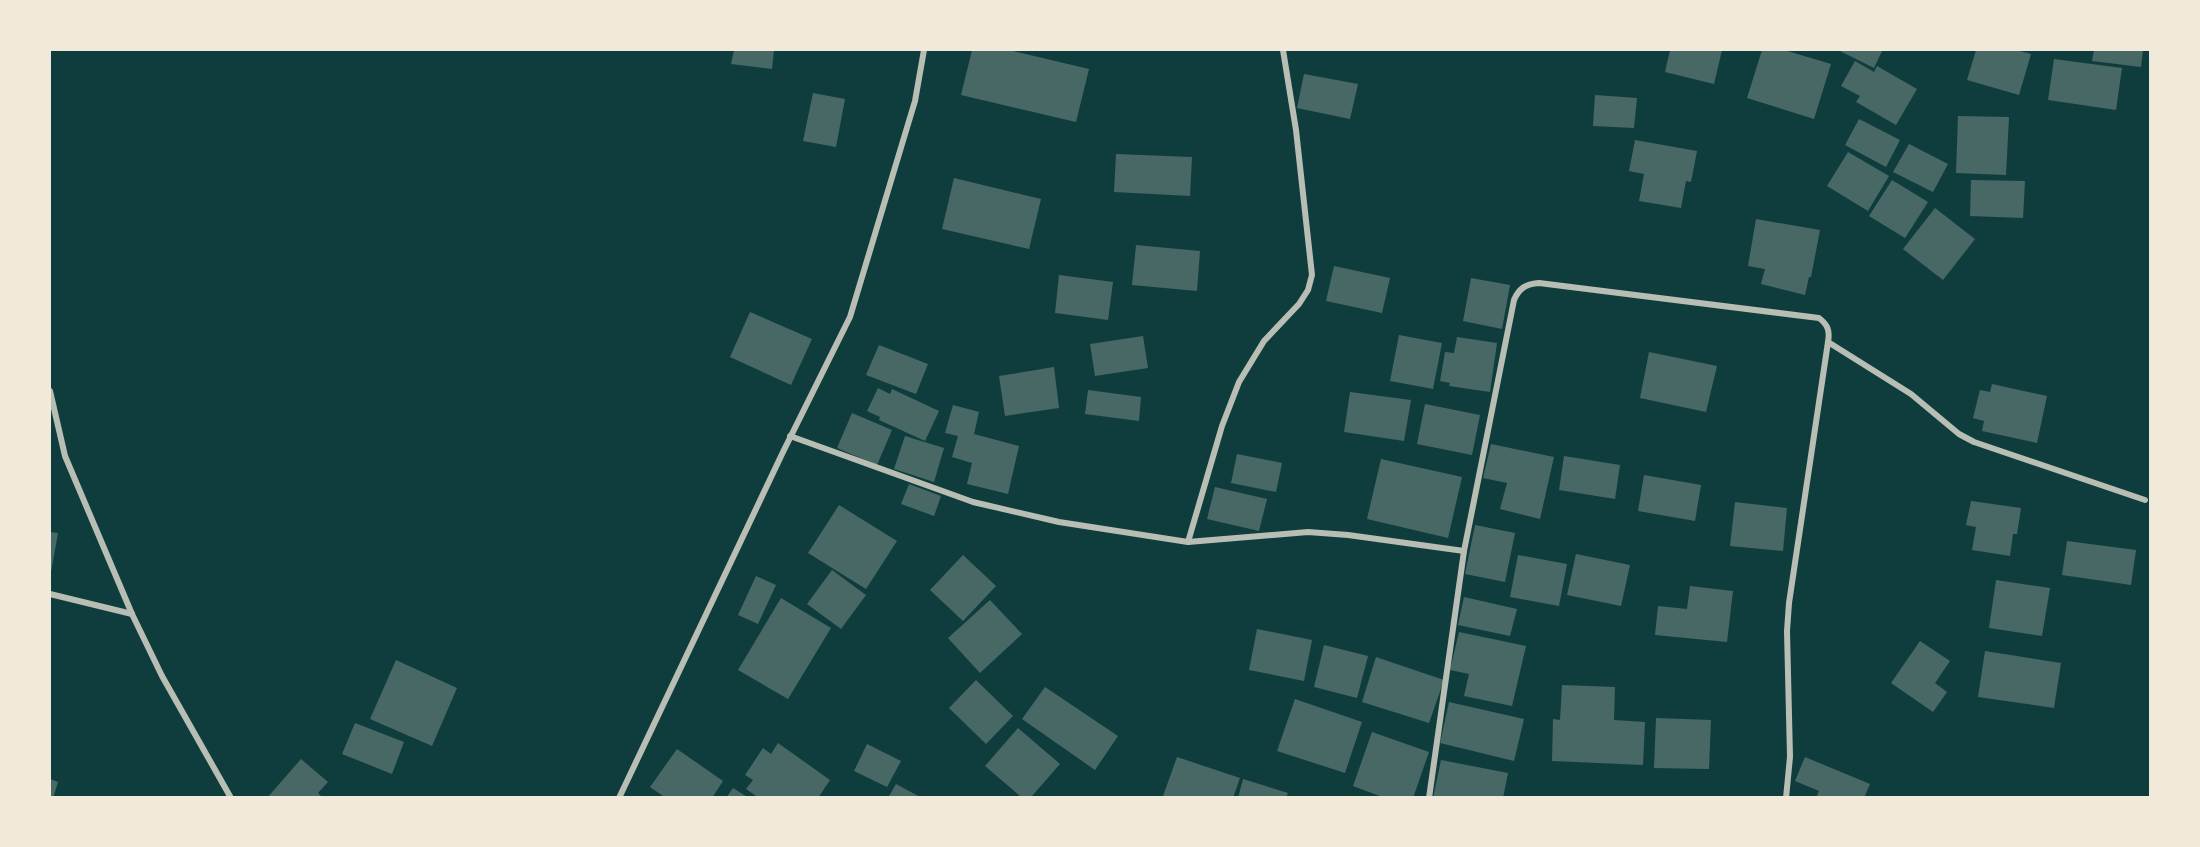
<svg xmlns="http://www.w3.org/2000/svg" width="2200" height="847" font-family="'Source Sans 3',sans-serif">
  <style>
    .building { fill: #486865 }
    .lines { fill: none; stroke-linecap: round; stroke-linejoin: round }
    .minor { stroke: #b8beb3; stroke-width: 6 }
  </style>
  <rect width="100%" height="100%" fill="#0f3d3e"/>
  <g class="building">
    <path d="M734 50H774L772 69 731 64Z"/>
    <path d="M972 50H1009L1089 69 1076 122 961 95Z"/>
    <path d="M1670 50H1722L1714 84 1665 72Z"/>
    <path d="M1762 50H1784L1831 64 1814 119 1747 98Z"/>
    <path d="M1841 50H1878L1882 51 1874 68 1840 51Z"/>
    <path d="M1976 50H2016L2031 54 2019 95 1967 80Z"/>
    <path d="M2094 50H2143L2141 67 2092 61Z"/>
    <path d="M2054 59 2122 68 2116 110 2048 100Z"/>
    <path d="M1855 61 1874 72 1877 66 1917 89 1896 125 1856 102 1860 96 1841 86Z"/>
    <path d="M1304 74 1358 84 1350 119 1297 108Z"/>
    <path d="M813 93 845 99 836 147 803 141Z"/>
    <path d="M1595 95 1637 98 1634 128 1593 126Z"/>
    <path d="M1958 116 2009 117 2006 175 1956 173Z"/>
    <path d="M1859 119 1900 140 1886 167 1845 145Z"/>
    <path d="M1635 140 1697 151 1691 182 1686 181 1681 208 1639 201 1644 174 1629 171Z"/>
    <path d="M1909 144 1948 164 1933 192 1893 172Z"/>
    <path d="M1848 152 1889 176 1868 211 1827 186Z"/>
    <path d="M1116 154 1192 157 1190 196 1114 192Z"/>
    <path d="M954 178 1041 199 1029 249 942 229Z"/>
    <path d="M1892 180 1928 202 1905 238 1869 216Z"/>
    <path d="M1971 180 2025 181 2023 218 1970 216Z"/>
    <path d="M1935 208 1975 239 1943 280 1903 249Z"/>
    <path d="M1756 219 1820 230 1811 277H1809L1805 295 1761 284 1765 269 1748 266Z"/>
    <path d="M1136 245 1200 251 1197 291 1132 285Z"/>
    <path d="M1334 266 1390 278 1382 313 1326 301Z"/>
    <path d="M1059 275 1113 282 1108 320 1055 313Z"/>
    <path d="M1471 278 1510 285 1502 329 1463 321Z"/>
    <path d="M750 312 812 339 791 385 730 357Z"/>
    <path d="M1399 335 1442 343 1433 389 1390 381Z"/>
    <path d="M1143 336 1148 368 1095 376 1090 344Z"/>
    <path d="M1457 337 1497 343 1490 392 1449 386 1450 383 1440 381 1445 352 1454 353Z"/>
    <path d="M879 345 928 364 916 394 866 375Z"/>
    <path d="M1649 352 1717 366 1706 412 1640 398Z"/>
    <path d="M1054 367 1059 408 1005 416 999 376Z"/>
    <path d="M1992 384 2047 396 2037 443 1982 431 1984 421 1973 418 1980 390 1990 392Z"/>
    <path d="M878 388 890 394 892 389 939 411 925 441 879 420 880 417 867 411Z"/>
    <path d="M1088 390 1141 397 1139 421 1085 414Z"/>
    <path d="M1350 392 1411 400 1404 441 1344 432Z"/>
    <path d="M1425 404 1480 415 1472 455 1417 444Z"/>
    <path d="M953 405 979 412 974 434 1019 446 1008 494 967 484 972 463 952 457 958 436 945 433Z"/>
    <path d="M852 413 892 430 877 465 837 448Z"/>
    <path d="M905 436 944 448 934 482 894 469Z"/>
    <path d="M1491 444 1554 457 1540 519 1500 509 1507 483 1483 478Z"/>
    <path d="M1237 454 1282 463 1276 492 1231 483Z"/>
    <path d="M1564 456 1620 465 1615 499 1559 490Z"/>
    <path d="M1381 459 1462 477 1448 538 1367 519Z"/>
    <path d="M1644 475 1701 485 1695 521 1638 511Z"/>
    <path d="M909 484 941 496 934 516 901 504Z"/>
    <path d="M1215 487 1267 499 1259 531 1207 519Z"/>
    <path d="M1971 501 2021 508 2017 534H2013L2010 556 1972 550 1976 527 1966 525Z"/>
    <path d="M1735 502 1787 508 1783 551 1730 546Z"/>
    <path d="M839 505 897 541 866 589 808 553Z"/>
    <path d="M1475 525 1515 533 1505 582 1465 574Z"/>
    <path d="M50 532 58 533 51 572H50Z"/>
    <path d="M2067 541 2136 550 2131 585 2062 575Z"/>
    <path d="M1576 554 1630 565 1621 606 1567 595Z"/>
    <path d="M963 555 996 586 963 621 930 590Z"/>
    <path d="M1518 555 1567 564 1559 606 1510 597Z"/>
    <path d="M832 570 866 595 841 629 807 604Z"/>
    <path d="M756 576 776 585 758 624 738 615Z"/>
    <path d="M1996 580 2050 588 2042 636 1989 628Z"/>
    <path d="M1690 586 1733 591 1727 642 1655 635 1658 606 1687 609Z"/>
    <path d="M1464 597 1517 609 1510 636 1458 625Z"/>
    <path d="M781 598 831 628 788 699 738 670Z"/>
    <path d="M990 600 1022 634 980 673 948 638Z"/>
    <path d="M1257 629 1312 640 1304 681 1249 670Z"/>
    <path d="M1459 632 1526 646 1512 706 1464 696 1469 674 1450 670Z"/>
    <path d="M1920 641 1950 661 1935 683 1947 692 1933 712 1891 683Z"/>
    <path d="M1324 645 1368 656 1357 698 1314 687Z"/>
    <path d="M1985 651 2061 663 2054 708 1978 697Z"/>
    <path d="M1376 657 1444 680 1429 723 1362 702Z"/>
    <path d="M396 660 457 688 432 746 370 719Z"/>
    <path d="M976 680 1013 716 986 744 949 708Z"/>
    <path d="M1562 685 1615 687 1614 720 1645 722 1643 765 1552 761 1553 719 1560 720Z"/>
    <path d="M1045 687 1118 736 1095 770 1022 719Z"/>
    <path d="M1295 699 1362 722 1345 773 1277 751Z"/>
    <path d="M1449 702 1524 719 1514 761 1440 743Z"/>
    <path d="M1656 718 1711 720 1709 769 1654 768Z"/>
    <path d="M355 723 404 742 392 774 342 754Z"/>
    <path d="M1018 728 1060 764 1032 796 1035 798H1018L1019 795 985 766Z"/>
    <path d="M1372 732 1429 752 1413 798H1385L1353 786Z"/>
    <path d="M778 743 830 780 818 798H759L746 789 753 780 745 775 763 748 771 754Z"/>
    <path d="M867 744 901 761 887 787 854 771Z"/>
    <path d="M677 749 723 781 712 798H666L650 787Z"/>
    <path d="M1177 757 1240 778 1233 798 1163 796Z"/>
    <path d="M1805 757 1870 784 1864 798H1816L1819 791 1795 781Z"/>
    <path d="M301 759 328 782 318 793 323 798H267Z"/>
    <path d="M1441 760 1508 773 1503 798H1433Z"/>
    <path d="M50 779 58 782 53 798H50Z"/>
    <path d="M1243 779 1288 793 1286 798H1238Z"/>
    <path d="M896 784 922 798H888Z"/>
    <path d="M733 788 749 798H726Z"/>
  </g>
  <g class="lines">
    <g class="minor">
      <path d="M1828 342 1911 394 1959 434 1974 442 2145 500"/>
      <path d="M50 391 65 456 132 614 162 676 231 798"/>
      <path d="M790 436 973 502 1059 522 1188 542 1308 532 1348 535 1464 551"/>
      <path d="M1188 542 1222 426 1239 382 1264 341 1299 304 1308 290 1312 275 1296 130 1283 50"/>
      <path d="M50 594 132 614"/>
      <path d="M619 798 783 452 850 317 915 101 924 50"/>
      <path d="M1429 798 1464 551 1514 300C1519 288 1526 284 1539 283L1819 318C1828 325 1830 331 1828 342L1789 603 1787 631 1790 757 1786 798"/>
    </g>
  </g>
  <rect width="2200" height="847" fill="none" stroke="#f1e9da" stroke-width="102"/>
</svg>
